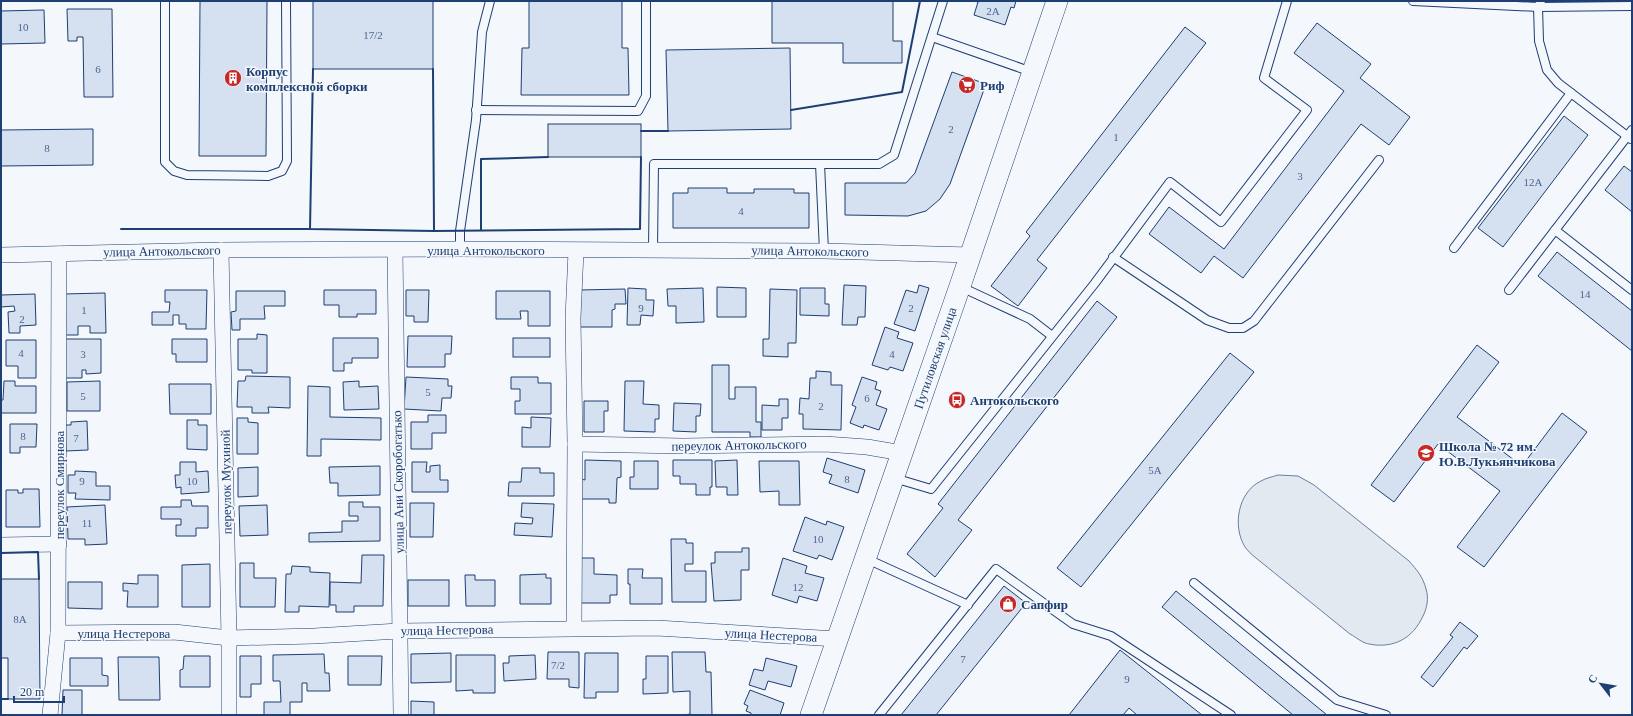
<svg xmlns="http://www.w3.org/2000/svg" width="1633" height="716" font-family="Georgia,serif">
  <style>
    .green { fill: #e3e9f0; stroke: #687fa3 }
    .building { fill: #d5e0f0; stroke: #1d3f73 }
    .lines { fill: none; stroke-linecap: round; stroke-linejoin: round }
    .lane-casing { stroke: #1d3f73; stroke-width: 10 }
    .street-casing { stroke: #1d3f73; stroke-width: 16 }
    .secondary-casing { stroke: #1d3f73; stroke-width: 22 }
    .lane { stroke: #f4f7fb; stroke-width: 8 }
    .street { stroke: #f4f7fb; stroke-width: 15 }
    .secondary { stroke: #f4f7fb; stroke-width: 21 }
    .wall { stroke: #1d3f73; stroke-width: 2 }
    .labels { text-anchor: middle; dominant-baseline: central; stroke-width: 3; stroke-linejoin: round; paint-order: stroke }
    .number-label { font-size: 11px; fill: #4b6792 }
    .poi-label { font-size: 13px; font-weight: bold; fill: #1d3f73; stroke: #f4f7fb; text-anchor: start }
    .street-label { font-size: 13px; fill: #1d3f73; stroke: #f4f7fb }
  </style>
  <rect width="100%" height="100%" fill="#f4f7fb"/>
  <path class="green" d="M1278 475 1298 476 1314 485 1409 561C1417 570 1423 577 1426 589 1429 598 1427 608 1423 616 1413 638 1394 649 1369 644 1362 643 1356 637 1350 634L1256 558C1252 555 1248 551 1245 547 1232 526 1238 492 1261 481 1266 478 1272 477 1278 475Z"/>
  <g class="building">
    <path d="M200 1H267L266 156H199Z"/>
    <rect x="313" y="1" width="120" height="68"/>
    <path d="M529 1H622V48H628L629 95H521L522 48H529Z"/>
    <path d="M772 1H893V41H902V63H843V43H772Z"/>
    <path d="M974 1H1016L1014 8 1011 7 1005 25 974 15 978 2Z"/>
    <path d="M67 9H112L113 97H84L83 37H77V41H68Z"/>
    <path d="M44 10 45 43 1 44V11Z"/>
    <path d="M1317 23 1371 64 1360 78 1410 117 1389 145 1361 124 1243 278 1214 256 1201 273 1149 234 1169 207 1224 249 1344 91 1294 53Z"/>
    <path d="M1185 27 1206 43 1037 260 1047 268 1018 306 991 286 1030 236 1026 232Z"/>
    <path d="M790 48 791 129 668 131 666 50Z"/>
    <path d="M952 72 986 84 950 184 940 199 926 211 908 216 845 215V183H906L915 173Z"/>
    <path d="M1564 116 1588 135 1503 247 1478 228Z"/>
    <rect x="548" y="124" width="93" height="33"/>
    <path d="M93 129V165L1 166V130Z"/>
    <path d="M1624 166 1632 172V212L1605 190Z"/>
    <path d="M688 188H727V193H754V189H794V193H809V228H673V193H688Z"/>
    <path d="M1557 252 1632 311V351L1538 276Z"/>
    <path d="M844 285 866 286 865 317H858L857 325H842Z"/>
    <path d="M919 285 929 288 915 331 894 324 906 290 917 293Z"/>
    <path d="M717 287 746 288V317H717Z"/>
    <path d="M628 288 646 289V300H654L653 316 641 315 640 325H627Z"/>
    <path d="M703 288 704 322 676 323V306H668L667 289Z"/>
    <path d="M800 288H825V304H829V316L800 315Z"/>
    <path d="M625 289 626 304H615V309L612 310V327H580V290Z"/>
    <path d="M770 289 797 290 796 343H788V357L763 356V339H769Z"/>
    <path d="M165 290H207L206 329H186V324H179V315H173V325H152V312H169L170 302H165Z"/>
    <path d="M324 290H376V314H357V317H339V305H324Z"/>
    <path d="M406 290H429L428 322H414V316H406Z"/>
    <path d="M236 291H285V306H264L265 319H240V330H232L231 312 236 311Z"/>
    <path d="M496 291H550V326H528V311H520L521 319H496Z"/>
    <path d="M105 293 106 333H90V326H78V335H60L63 294Z"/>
    <path d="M35 294 36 325 20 326V333H9L8 312 15 311 14 306 1 307V295Z"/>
    <path d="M1097 301 1117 317 958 520 972 530 935 577 907 554 943 508 938 504Z"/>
    <path d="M885 327 899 332 897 338 913 343 903 371 890 367 888 370 872 365Z"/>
    <path d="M257 334 267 335V373H252V370H238V339H257Z"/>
    <path d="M408 336H452L451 354H445V367H407Z"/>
    <path d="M333 338H378V358H352V363H344V371H333Z"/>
    <rect x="513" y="338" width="37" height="19"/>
    <path d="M65 339H101V373L86 374V370H82V378H58Z"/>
    <path d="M172 339H207V362H176V354H172Z"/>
    <path d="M6 340H36V378H18V366H6Z"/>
    <path d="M1477 345 1499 362 1457 417 1522 466 1562 413 1587 432 1484 567 1457 547 1500 491 1438 444 1394 502 1371 485Z"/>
    <path d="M1230 353 1254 372 1081 587 1057 568Z"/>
    <path d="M712 365H729V399H735V387H756V422H761V437H750V432H712Z"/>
    <path d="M816 371 831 372V385H842L841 430 803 429V414H799L800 398 809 399 810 378H816Z"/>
    <path d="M246 376 290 377V408L268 407 269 413H252V407H237L238 381H245Z"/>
    <path d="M406 377 448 379V386H452L451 398H442L441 411 404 409Z"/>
    <path d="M511 377H538V383H551V414H515V401H520V389H511Z"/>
    <path d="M862 377 877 382 875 389 881 391 876 405 887 409 879 430 864 425 863 428 850 423 856 407 852 405Z"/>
    <path d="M4 381H15V386H36V413H1V400H3Z"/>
    <path d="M100 381V411H67V382Z"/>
    <path d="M359 381V387L378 386 379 409 344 410 343 382Z"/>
    <path d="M625 381H644L643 404 659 405V419H655V432L624 431Z"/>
    <path d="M169 384H211V414H170Z"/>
    <path d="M308 386 330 387V417L381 418V440L321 439V456H307Z"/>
    <path d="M779 399H788V418H782V430H762V405L779 406Z"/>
    <path d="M584 401H608V411H604V432H584Z"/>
    <path d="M674 403 701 404 700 416H696V432L673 431Z"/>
    <path d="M428 415H446V433H432V449H411V422H428Z"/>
    <path d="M531 417 551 418 550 447H522V427L531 428Z"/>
    <path d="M237 418H248V422L258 423V454H237Z"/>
    <path d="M187 420H198V425H207V450L187 449Z"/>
    <path d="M87 421 88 450 66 451 65 425H71V422Z"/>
    <path d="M10 424H37L36 447H20V453H10Z"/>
    <path d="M827 458 865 470 858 493 829 483 832 475 823 472Z"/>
    <path d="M585 460 621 461V477L617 478 616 503H609V499H581V479L585 480Z"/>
    <path d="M673 460H712V487H710V495H696V484H680V476H673Z"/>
    <path d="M737 460 738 495H727V487H716L715 461Z"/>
    <path d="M634 461H658V489H630V477H634Z"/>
    <path d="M759 461H799L800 505H779V491L760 492Z"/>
    <path d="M180 462H196V472L208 471 209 492 181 494V487L176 488 175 475H180Z"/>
    <path d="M412 462H427L426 472H430V466L440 465V480H448V492H412Z"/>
    <path d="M380 466V495L338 496V483H330L329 467Z"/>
    <path d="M258 467V496L238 497V468Z"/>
    <path d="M522 468H540V473H554V496H508L509 482H521Z"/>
    <path d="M75 471 96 472V486H110V500L75 499 76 493H68V475H75Z"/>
    <path d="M23 489H39L40 527H6V490H18V493H23Z"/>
    <path d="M181 500H191L192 506H208V528H196V536H176V525H181V519H161V507H181Z"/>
    <path d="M349 502H363V507H380V541L309 542V533L342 532V521H358V516H349Z"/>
    <path d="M410 503H434L433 537H410Z"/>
    <path d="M522 503 554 504 552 537 514 535 515 523 532 524 533 518 521 517Z"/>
    <path d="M105 505 107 544 85 545V539H68L67 507Z"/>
    <path d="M267 505 268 535 240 536 239 506Z"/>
    <path d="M805 517 826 525 827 521 844 527 832 560 819 555 817 559 793 551Z"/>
    <path d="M671 539H686V543H693V564H685V571H706V602H672Z"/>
    <path d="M742 548H749V570H741V600L714 601 711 563H715V552H742Z"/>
    <path d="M362 555H384L383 606H354V612H336V605H330V582L361 583Z"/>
    <path d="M579 558H594V574L617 575V595H610V603H578Z"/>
    <path d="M783 558 807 566 805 573 824 578 817 601 799 596 797 603 772 595Z"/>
    <path d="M240 563H254V578H276L275 607H240Z"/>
    <path d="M210 564V607H182V565Z"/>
    <path d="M292 566 310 567V572L330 573 329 607 299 606V612H285L286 574H291Z"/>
    <path d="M628 569H643L642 578H662V604H630V584H628Z"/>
    <path d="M546 574V578H551V604H520V575Z"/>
    <path d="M138 575H158V607H127L128 591H123V583L138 584Z"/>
    <path d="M465 575H475V580H495V606H466Z"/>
    <path d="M1 579H39L40 699H8V658H1Z"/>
    <rect x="408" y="580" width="41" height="26"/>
    <path d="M68 582H102V609L68 608Z"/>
    <path d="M1004 586 1026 603 936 715H901Z"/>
    <path d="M1176 591 1327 715H1293L1162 607Z"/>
    <path d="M1460 622 1478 636 1467 649 1464 647 1433 687 1421 677 1453 637 1450 635Z"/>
    <path d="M1120 650 1202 715H1137L1129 708 1123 715H1069Z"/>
    <path d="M548 652H579V688L569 687V679H547Z"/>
    <path d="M672 652H705L706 672H711L712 715H684L690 714V691L673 692Z"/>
    <path d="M451 653V682L411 683V654Z"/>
    <path d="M585 653H618V692H596V698H584Z"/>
    <path d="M324 654 325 673H329L330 691H307V683H302V702H290V715H264V702H281L280 681H273V655Z"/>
    <path d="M456 655H495V693H473V690L456 691Z"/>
    <path d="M535 655 536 679 504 681 503 663H509V656Z"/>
    <path d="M184 656H210V687H180V670L183 669Z"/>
    <path d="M240 656H261V684H251V697H240Z"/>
    <path d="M348 656H382L381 685H348Z"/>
    <path d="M646 656H668V693L643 694V679H646Z"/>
    <path d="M118 657H159L160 700H119Z"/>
    <path d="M70 658H102V675L108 676V686H70Z"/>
    <path d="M766 658 797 666 791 687 768 681 765 690 749 685 754 669 763 671Z"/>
    <path d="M63 690H82V715H62Z"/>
    <path d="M750 690 784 703 780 715H751V713L746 711 748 706 744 704Z"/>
    <path d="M411 701 434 702V715H411Z"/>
  </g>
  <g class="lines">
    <defs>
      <g id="lane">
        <path d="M165 1V162L174 171 187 175 268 176 282 171 287 161 286 1"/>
        <path d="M1413 1 1538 7 1632 6"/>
        <path d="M1541 1 1538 7 1539 41 1547 70 1558 83 1631 139"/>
        <path d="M932 37 1032 72"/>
        <path d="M476 110 638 111 646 96V1"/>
        <path d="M820 164 824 251"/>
        <path d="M1555 230 1632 290"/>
        <path d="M1454 248 1571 93"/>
        <path d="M460 249V231L476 120 482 32 490 1"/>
        <path d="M653 250 654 164H879L894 155 943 1"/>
        <path d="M1113 257 1207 320 1229 328H1243L1254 321 1379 160"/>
        <path d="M961 287 1030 319 1052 336"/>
        <path d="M1509 290 1632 130"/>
        <path d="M894 478 931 489 1095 283 1170 182 1221 222 1307 110 1264 78 1287 1"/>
        <path d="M867 559 968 605"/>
        <path d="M1194 583 1337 700 1386 715"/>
        <path d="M879 715 996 569 1073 624 1111 636 1231 715"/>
      </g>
      <g id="street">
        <path d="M221 250 229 638V715"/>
        <path d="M395 250 401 715"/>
        <path d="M1 255 221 250 460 249 824 251 971 255"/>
        <path d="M575 444 683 446 825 444 867 447 902 453"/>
        <path d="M1 545 59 544"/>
        <path d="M574 628 575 444 573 318 576 251"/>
        <path d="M58 633 174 632 229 638 314 636 399 631 657 628 837 639"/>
        <path d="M50 715 58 633 59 254"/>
      </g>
      <path id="secondary" d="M811 715 960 286 1057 1"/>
    </defs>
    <use href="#lane" class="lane-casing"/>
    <use href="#street" class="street-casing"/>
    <use href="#secondary" class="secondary-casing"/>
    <use href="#lane" class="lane"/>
    <use href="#street" class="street"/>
    <use href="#secondary" class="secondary"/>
    <g class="wall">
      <path d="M313 69 310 229 434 231 640 229 641 157"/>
      <path d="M433 69 434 231"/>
      <path d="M791 110 902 92 920 1"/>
      <path d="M641 131H668"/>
      <path d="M121 229H310"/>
      <path d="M481 230V159L548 157"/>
      <path d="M1 553 38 552 39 579"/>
      <path d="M1 699H8"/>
    </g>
  </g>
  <defs>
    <symbol id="building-disc" viewBox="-11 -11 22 22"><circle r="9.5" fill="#c62828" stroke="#f4f7fb"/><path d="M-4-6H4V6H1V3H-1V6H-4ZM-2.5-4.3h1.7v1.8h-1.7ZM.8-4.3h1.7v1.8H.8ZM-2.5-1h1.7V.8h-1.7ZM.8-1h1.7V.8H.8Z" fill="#fff"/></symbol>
    <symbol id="supermarket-disc" viewBox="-11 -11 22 22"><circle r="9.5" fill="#c62828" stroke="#f4f7fb"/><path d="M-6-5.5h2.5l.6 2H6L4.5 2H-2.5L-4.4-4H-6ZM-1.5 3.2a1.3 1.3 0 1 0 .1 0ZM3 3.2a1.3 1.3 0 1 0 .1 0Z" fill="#fff"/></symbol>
    <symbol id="bus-disc" viewBox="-11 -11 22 22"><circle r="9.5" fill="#c62828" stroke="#f4f7fb"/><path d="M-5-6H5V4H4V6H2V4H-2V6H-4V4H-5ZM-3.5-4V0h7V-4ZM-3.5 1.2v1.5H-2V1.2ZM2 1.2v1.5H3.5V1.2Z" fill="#fff"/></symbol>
    <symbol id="school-disc" viewBox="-11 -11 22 22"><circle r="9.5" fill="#c62828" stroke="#f4f7fb"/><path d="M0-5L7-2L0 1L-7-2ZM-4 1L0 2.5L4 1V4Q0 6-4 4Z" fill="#fff"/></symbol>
    <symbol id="shop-disc" viewBox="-11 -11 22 22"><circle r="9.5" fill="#c62828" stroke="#f4f7fb"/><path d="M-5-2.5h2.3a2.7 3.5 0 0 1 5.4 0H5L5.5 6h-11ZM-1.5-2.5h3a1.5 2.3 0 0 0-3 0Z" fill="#fff"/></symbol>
  </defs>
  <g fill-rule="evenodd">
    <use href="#building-disc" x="223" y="68" width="20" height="20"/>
    <use href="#supermarket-disc" x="957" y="75" width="20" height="20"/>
    <use href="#bus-disc" x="947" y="390" width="20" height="20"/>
    <use href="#school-disc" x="1416" y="443" width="20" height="20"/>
    <use href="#shop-disc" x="998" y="594" width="20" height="20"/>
  </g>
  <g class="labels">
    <g class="number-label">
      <text x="993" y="11">2А</text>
      <text x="23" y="27">10</text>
      <text x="373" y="35">17/2</text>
      <text x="98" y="69">6</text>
      <text x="951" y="129">2</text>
      <text x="1116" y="137">1</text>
      <text x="47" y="148">8</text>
      <text x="1300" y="176">3</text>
      <text x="1533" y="182">12А</text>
      <text x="741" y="211">4</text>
      <text x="1585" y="294">14</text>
      <text x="641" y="308">9</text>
      <text x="911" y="308">2</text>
      <text x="84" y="310">1</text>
      <text x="22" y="319">2</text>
      <text x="21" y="353">4</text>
      <text x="83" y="354">3</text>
      <text x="892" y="354">4</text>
      <text x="428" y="392">5</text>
      <text x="83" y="396">5</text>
      <text x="867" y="398">6</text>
      <text x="821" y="406">2</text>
      <text x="23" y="436">8</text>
      <text x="76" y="438">7</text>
      <text x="1155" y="470">5А</text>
      <text x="847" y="479">8</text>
      <text x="82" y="481">9</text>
      <text x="192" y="481">10</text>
      <text x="87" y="523">11</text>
      <text x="818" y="539">10</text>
      <text x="798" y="587">12</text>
      <text x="20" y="619">8А</text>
      <text x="963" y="659">7</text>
      <text x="558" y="665">7/2</text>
      <text x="1127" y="679">9</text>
    </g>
    <g class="poi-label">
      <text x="246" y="71">Корпус<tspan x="246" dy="15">комплексной сборки</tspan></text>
      <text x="980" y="85">Риф</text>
      <text x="970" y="400">Антокольского</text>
      <text x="1439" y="446">Школа № 72 им.<tspan x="1439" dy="15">Ю.В.Лукьянчикова</tspan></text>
      <text x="1021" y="604">Сапфир</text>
    </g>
    <g class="street-label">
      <text x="486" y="250">улица Антокольского</text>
      <text transform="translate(162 251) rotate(-1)">улица Антокольского</text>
      <text transform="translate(810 251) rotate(1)">улица Антокольского</text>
      <text transform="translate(935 358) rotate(-71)">Путиловская улица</text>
      <text transform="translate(739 445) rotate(-1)">переулок Антокольского</text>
      <text transform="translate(226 482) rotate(-91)">переулок Мухиной</text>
      <text transform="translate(398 482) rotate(-91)">улица Ани Скоробогатько</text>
      <text transform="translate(59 485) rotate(-90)">переулок Смирнова</text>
      <text transform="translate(447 630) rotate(-1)">улица Нестерова</text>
      <text x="124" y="633">улица Нестерова</text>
      <text transform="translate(771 635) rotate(3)">улица Нестерова</text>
    </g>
  </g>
  <rect width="1633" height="716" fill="none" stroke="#1d3f73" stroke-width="4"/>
  <g transform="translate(1601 684) rotate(301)" stroke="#f4f7fb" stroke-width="3" paint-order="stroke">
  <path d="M0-3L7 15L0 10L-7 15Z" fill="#1d3f73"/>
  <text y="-6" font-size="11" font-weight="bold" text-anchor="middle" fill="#1d3f73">С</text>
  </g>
  <path d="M14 696v6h50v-6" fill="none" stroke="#1d3f73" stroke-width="2"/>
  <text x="20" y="696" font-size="12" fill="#1d3f73" stroke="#f4f7fb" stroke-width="3" paint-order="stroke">20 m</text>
</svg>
